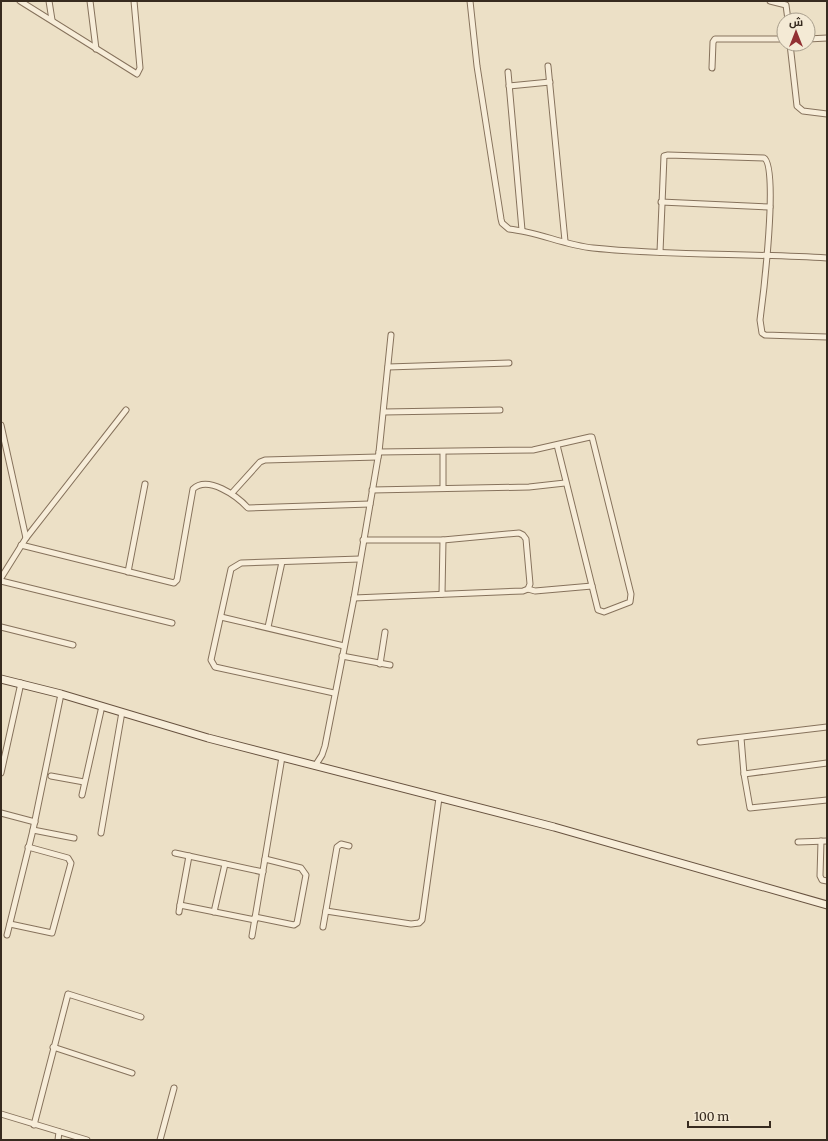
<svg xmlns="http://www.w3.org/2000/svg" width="828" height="1141" font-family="Merriweather,Cairo,serif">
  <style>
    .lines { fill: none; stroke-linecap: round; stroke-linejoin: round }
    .street-casing { stroke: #86725c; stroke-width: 7 }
    .secondary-casing { stroke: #685340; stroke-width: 9 }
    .street { stroke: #f7edd9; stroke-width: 5 }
    .secondary { stroke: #f7edd9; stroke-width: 7 }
  </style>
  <rect width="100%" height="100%" fill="#ece0c6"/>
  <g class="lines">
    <defs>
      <g id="street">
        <path d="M20 1 137 74 140 68 134 1"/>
        <path d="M49 1 52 20"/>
        <path d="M90 1 96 49"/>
        <path d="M470 1 477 66 501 219 502 223 509 229C538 232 564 245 593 248 670 256 749 253 827 258"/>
        <path d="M770 1 786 5 788 20"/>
        <path d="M808 39 827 38"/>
        <path d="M790 44 797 106 803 111 827 114"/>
        <path d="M548 66 565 241"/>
        <path d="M712 68 713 42 715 39H784"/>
        <path d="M508 72 522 230"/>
        <path d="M509 86 550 82"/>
        <path d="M661 202 770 207"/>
        <path d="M660 252 664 156 668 155 764 158C779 166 763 298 760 320L762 333 765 335 827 337"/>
        <path d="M388 367 509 363"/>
        <path d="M384 412 500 410"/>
        <path d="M1 425 26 538"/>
        <path d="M379 452 533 450 590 437H592L631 594 630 602 604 612 598 610 557 445"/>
        <path d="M443 452V488"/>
        <path d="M372 490 529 487 565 483"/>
        <path d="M232 493 260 462 265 460 378 457"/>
        <path d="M21 545 174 583 177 580 193 489C208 475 237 496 248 508L370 504"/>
        <path d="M128 572 145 484"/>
        <path d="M1 578 26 538 126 410"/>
        <path d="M1 581 172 623"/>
        <path d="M528 589 535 591 592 586"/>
        <path d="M442 594 443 540"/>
        <path d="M354 598 523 591 528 589 530 584 526 539 523 535 519 533 443 540H363"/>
        <path d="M221 617 344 646"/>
        <path d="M1 627 73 645"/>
        <path d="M268 627 282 562"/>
        <path d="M342 656 390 665"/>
        <path d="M380 664 385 632"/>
        <path d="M334 693 215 667 211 660 231 569 241 563 360 559"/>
        <path d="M741 738 744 774 750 808 827 800"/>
        <path d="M700 742 827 727"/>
        <path d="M315 766 322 755 325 746 354 598 379 452 391 335"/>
        <path d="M1 773 21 683"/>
        <path d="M744 774 827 763"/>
        <path d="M51 776 84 782"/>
        <path d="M82 795 102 706"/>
        <path d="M1 813 35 822"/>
        <path d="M33 830 74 838"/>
        <path d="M101 833 122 712"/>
        <path d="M821 841 820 876 822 880 827 881"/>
        <path d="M798 842 827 841"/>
        <path d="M175 853 263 872"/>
        <path d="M180 905 189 856"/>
        <path d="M326 911 411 924 419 923 422 920 439 798"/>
        <path d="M179 912 180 905 255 920"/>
        <path d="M214 912 225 864"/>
        <path d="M255 917 294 925 297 923 306 875 301 868 265 859"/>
        <path d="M10 924 52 933 71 863 68 858 28 847"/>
        <path d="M323 927 337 847 341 844 349 846"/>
        <path d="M7 935 33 830 61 694"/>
        <path d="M252 936 282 757"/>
        <path d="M53 1047 132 1073"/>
        <path d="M1 1114 87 1140"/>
        <path d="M34 1125 68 994 141 1017"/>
        <path d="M58 1140 59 1132"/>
        <path d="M160 1140 174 1088"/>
      </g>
      <path id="secondary" d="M1 679 61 694 208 738 554 827 827 905"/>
    </defs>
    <use href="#street" class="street-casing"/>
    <use href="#secondary" class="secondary-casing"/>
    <use href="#street" class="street"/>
    <use href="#secondary" class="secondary"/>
  </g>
  <rect width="828" height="1141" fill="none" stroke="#372b1f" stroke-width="4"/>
  <g transform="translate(796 32)"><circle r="19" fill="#f4ead5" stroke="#a89e8c"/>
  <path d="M0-3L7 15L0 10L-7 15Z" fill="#923032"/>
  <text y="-6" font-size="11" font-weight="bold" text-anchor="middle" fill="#372b1f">ش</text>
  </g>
  <path d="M688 1121v6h82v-6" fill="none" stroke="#372b1f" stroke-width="2"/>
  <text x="694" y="1121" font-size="12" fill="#372b1f" stroke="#f4ead5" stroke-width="3" paint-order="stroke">100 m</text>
</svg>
